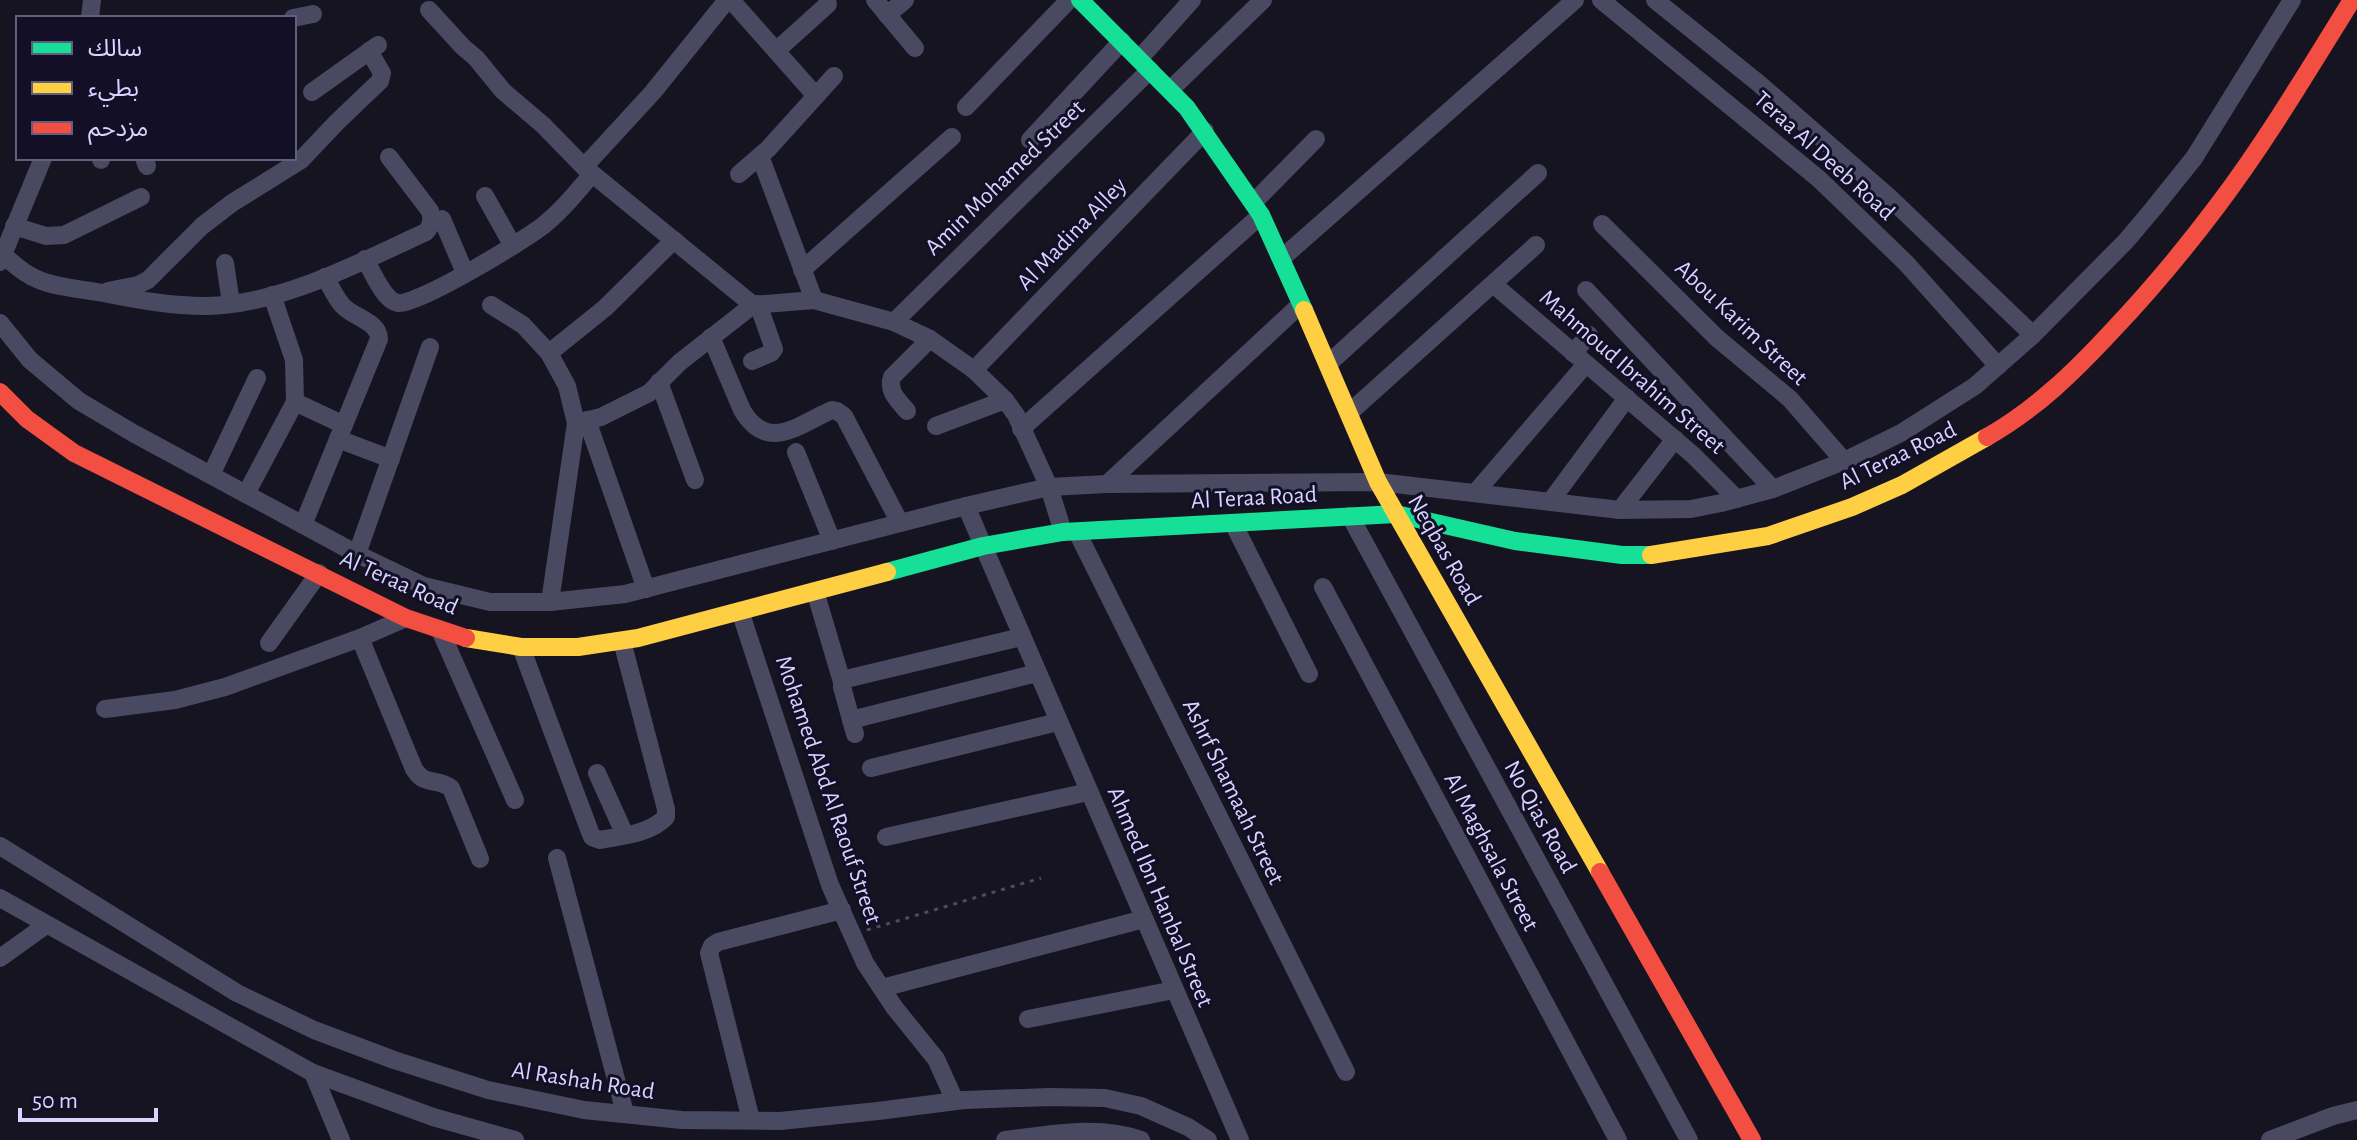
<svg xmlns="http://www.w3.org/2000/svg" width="2357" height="1140" font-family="'Alegreya Sans','Noto Sans Arabic',sans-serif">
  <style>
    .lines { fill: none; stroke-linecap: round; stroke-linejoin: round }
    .path { stroke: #44505f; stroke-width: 3; stroke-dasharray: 4 6; stroke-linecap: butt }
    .street { stroke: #4a4962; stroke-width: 18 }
    .fast { stroke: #16e098; stroke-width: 18 }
    .slow { stroke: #ffcf43; stroke-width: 18 }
    .jam { stroke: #f24e42; stroke-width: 18 }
    .labels { text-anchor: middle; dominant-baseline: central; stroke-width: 6; stroke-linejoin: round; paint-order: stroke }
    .street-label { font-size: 24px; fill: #d9d4ff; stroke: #130f26 }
  </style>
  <rect width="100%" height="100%" fill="#161421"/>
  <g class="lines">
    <path class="path" d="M867 930 1041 878"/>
    <g class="street">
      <path d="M731 0 816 96"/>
      <path d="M875 0 915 48"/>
      <path d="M1601 0 1819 179 1906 263 1998 366"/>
      <path d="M1655 0 1757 82 1889 197 2033 335"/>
      <path d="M429 10 463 47 476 58 503 91 543 125 584 167 753 305"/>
      <path d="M887 15 905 0"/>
      <path d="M90 18 92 0"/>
      <path d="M293 18 313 14"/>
      <path d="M776 51 828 4"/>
      <path d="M1139 59 1192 0"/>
      <path d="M1170 90 1263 0"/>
      <path d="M312 92 378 45"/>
      <path d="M966 107 1069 0"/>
      <path d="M1030 140 1122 41"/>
      <path d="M760 156 814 300"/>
      <path d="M101 158V160"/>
      <path d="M144 158 147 166"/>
      <path d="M584 167 653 92 727 0"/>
      <path d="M739 174 768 149 834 76"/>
      <path d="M485 196 513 246"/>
      <path d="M1253 203 1316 139"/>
      <path d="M442 219 465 273"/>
      <path d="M1602 224 1717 338 1790 399 1844 461"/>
      <path d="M14 226 46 236 64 235 141 197"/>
      <path d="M3 254C37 289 59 285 103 293 138 300 171 306 206 306 281 305 360 262 426 232 432 225 432 219 430 211L389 157"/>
      <path d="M1282 258 1575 0"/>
      <path d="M365 259C372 271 384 301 398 303 417 306 527 239 545 224 563 209 577 192 592 174"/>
      <path d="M0 262 43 158"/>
      <path d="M225 263 231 303"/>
      <path d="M802 270 952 137"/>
      <path d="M1493 284 1693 455 1737 499"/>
      <path d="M1586 290 1773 489"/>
      <path d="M108 291 138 285 148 280 202 226 232 203 301 160 337 122 380 81 382 73 369 51"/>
      <path d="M272 295 294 360 295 402 344 425"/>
      <path d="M491 305 523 325 549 353 567 386 576 423 550 602"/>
      <path d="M894 322 1150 70"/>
      <path d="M0 323 30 360 79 401 133 433 357 554 424 586 490 602H550L625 594 966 506 1049 487 1107 484 1378 482 1620 510 1691 509 1721 503 1773 489 1844 461 1901 433 1975 386 2033 335 2126 241 2153 209 2194 158 2292 0"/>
      <path d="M711 337 742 410C768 454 799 424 832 410L837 411 844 416 900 523"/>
      <path d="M549 353 605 308 674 240"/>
      <path d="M1573 353 1589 335"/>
      <path d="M752 361 771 353 774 349 758 304"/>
      <path d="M1328 364 1538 173"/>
      <path d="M974 370 1205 131"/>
      <path d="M659 382 695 480"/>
      <path d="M907 411C898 400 887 391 892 377L930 339"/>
      <path d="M1349 413 1536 245"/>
      <path d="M587 420 646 589"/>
      <path d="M576 423 601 417 649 393 680 362 753 305 814 300 894 322 930 339 974 370 1005 400 1016 415 1049 487 1063 532"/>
      <path d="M936 426 1005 400"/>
      <path d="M1021 429 1261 215"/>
      <path d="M338 439 391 459"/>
      <path d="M796 452 832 541"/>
      <path d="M211 475 257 378"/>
      <path d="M1107 484 1301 304"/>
      <path d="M1475 493 1586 364"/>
      <path d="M246 494 295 402"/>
      <path d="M1550 502 1627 398"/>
      <path d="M966 506 1240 1140"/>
      <path d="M1620 510 1675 439"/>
      <path d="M1350 516 1689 1140"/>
      <path d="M1233 523 1309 674"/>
      <path d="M303 525 379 339C379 321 353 318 342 305 335 297 331 287 325 277"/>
      <path d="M1077 532 1346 1072"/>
      <path d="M357 554 430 347"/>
      <path d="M1323 587 1618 1140"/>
      <path d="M815 591 842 682"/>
      <path d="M740 611 830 885 865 963 894 1007 936 1059 955 1101"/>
      <path d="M440 630 515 800"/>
      <path d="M360 638 414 769C425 787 436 777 451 788L480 859"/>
      <path d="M269 643 319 573"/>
      <path d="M521 647 590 832 592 837 600 840C621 836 650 834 666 817V809L622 641"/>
      <path d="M105 709 175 700 225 687 360 638 406 618"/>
      <path d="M851 720 1037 673"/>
      <path d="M855 734 842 687V682L846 679 1021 637"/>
      <path d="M871 768 1058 722"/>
      <path d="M597 773 625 835"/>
      <path d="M886 837 1088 792"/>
      <path d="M0 846 237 993 314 1030 394 1060 488 1090 584 1110 682 1120 780 1121 878 1111 964 1100 1050 1097 1105 1098 1141 1106 1188 1127 1208 1140"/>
      <path d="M557 858 625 1113"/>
      <path d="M0 898 313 1073 433 1117 515 1140"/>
      <path d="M0 958 46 925"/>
      <path d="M882 988 1144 919"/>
      <path d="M1028 1019 1174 990"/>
      <path d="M313 1073 341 1140"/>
      <path d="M751 1120 709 953 712 946 718 942 842 910"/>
      <path d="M1005 1140C1048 1135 1098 1124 1141 1140"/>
      <path d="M2270 1140 2333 1116 2357 1110"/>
    </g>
    <g class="fast">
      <path d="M1080 0 1187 108 1261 215 1304 310"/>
      <path d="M887 572 983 546 1063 532 1396 514 1515 541 1622 555H1651"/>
    </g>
    <g class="slow">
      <path d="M1304 310 1378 482 1600 872"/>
      <path d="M1651 555 1768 536 1852 507 1902 485 1987 437"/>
      <path d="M466 638 521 647H578L638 638 887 572"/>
    </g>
    <g class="jam">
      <path d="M0 392 27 419 74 453 406 618 466 638"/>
      <path d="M1987 437C2036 409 2074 372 2112 331 2150 291 2185 249 2218 205 2267 140 2309 69 2352 0"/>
      <path d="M1600 872 1752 1140"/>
    </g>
  </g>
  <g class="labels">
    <g class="street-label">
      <text transform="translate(1824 156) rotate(42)">Teraa Al Deeb Road</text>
      <text transform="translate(1005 178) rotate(-44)">Amin Mohamed Street</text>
      <text transform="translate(1072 234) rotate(-46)">Al Madina Alley</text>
      <text transform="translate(1741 323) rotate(43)">Abou Karim Street</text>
      <text transform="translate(1632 372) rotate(41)">Mahmoud Ibrahim Street</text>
      <text transform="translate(1898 456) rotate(-26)">Al Teraa Road</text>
      <text transform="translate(1254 498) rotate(-3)">Al Teraa Road</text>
      <text transform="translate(1444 550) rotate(60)">Neqbas Road</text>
      <text transform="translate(399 583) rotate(24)">Al Teraa Road</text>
      <text transform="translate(828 790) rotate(71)">Mohamed Abd Al Raouf Street</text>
      <text transform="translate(1233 792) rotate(64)">Ashrf Shamaah Street</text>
      <text transform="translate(1540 817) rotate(61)">No Qias Road</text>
      <text transform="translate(1491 852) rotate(62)">Al Maghsala Street</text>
      <text transform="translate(1160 897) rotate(67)">Ahmed Ibn Hanbal Street</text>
      <text transform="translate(583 1081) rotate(9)">Al Rashah Road</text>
    </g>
  </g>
  <rect x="16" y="16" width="280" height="144" fill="#130f26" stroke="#625e7d" stroke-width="2"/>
  <rect x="32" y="42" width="40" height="12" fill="#16e098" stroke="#625e7d" stroke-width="2"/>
  <text x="88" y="56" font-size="24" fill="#d9d4ff">سالك</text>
  <rect x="32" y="82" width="40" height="12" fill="#ffcf43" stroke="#625e7d" stroke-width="2"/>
  <text x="88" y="96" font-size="24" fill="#d9d4ff">بطيء</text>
  <rect x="32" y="122" width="40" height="12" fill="#f24e42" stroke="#625e7d" stroke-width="2"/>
  <text x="88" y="136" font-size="24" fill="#d9d4ff">مزدحم</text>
  <path d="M20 1108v12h136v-12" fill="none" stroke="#d9d4ff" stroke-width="4"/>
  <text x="32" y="1108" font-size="24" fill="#d9d4ff" stroke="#130f26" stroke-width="6" paint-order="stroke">50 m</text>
</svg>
